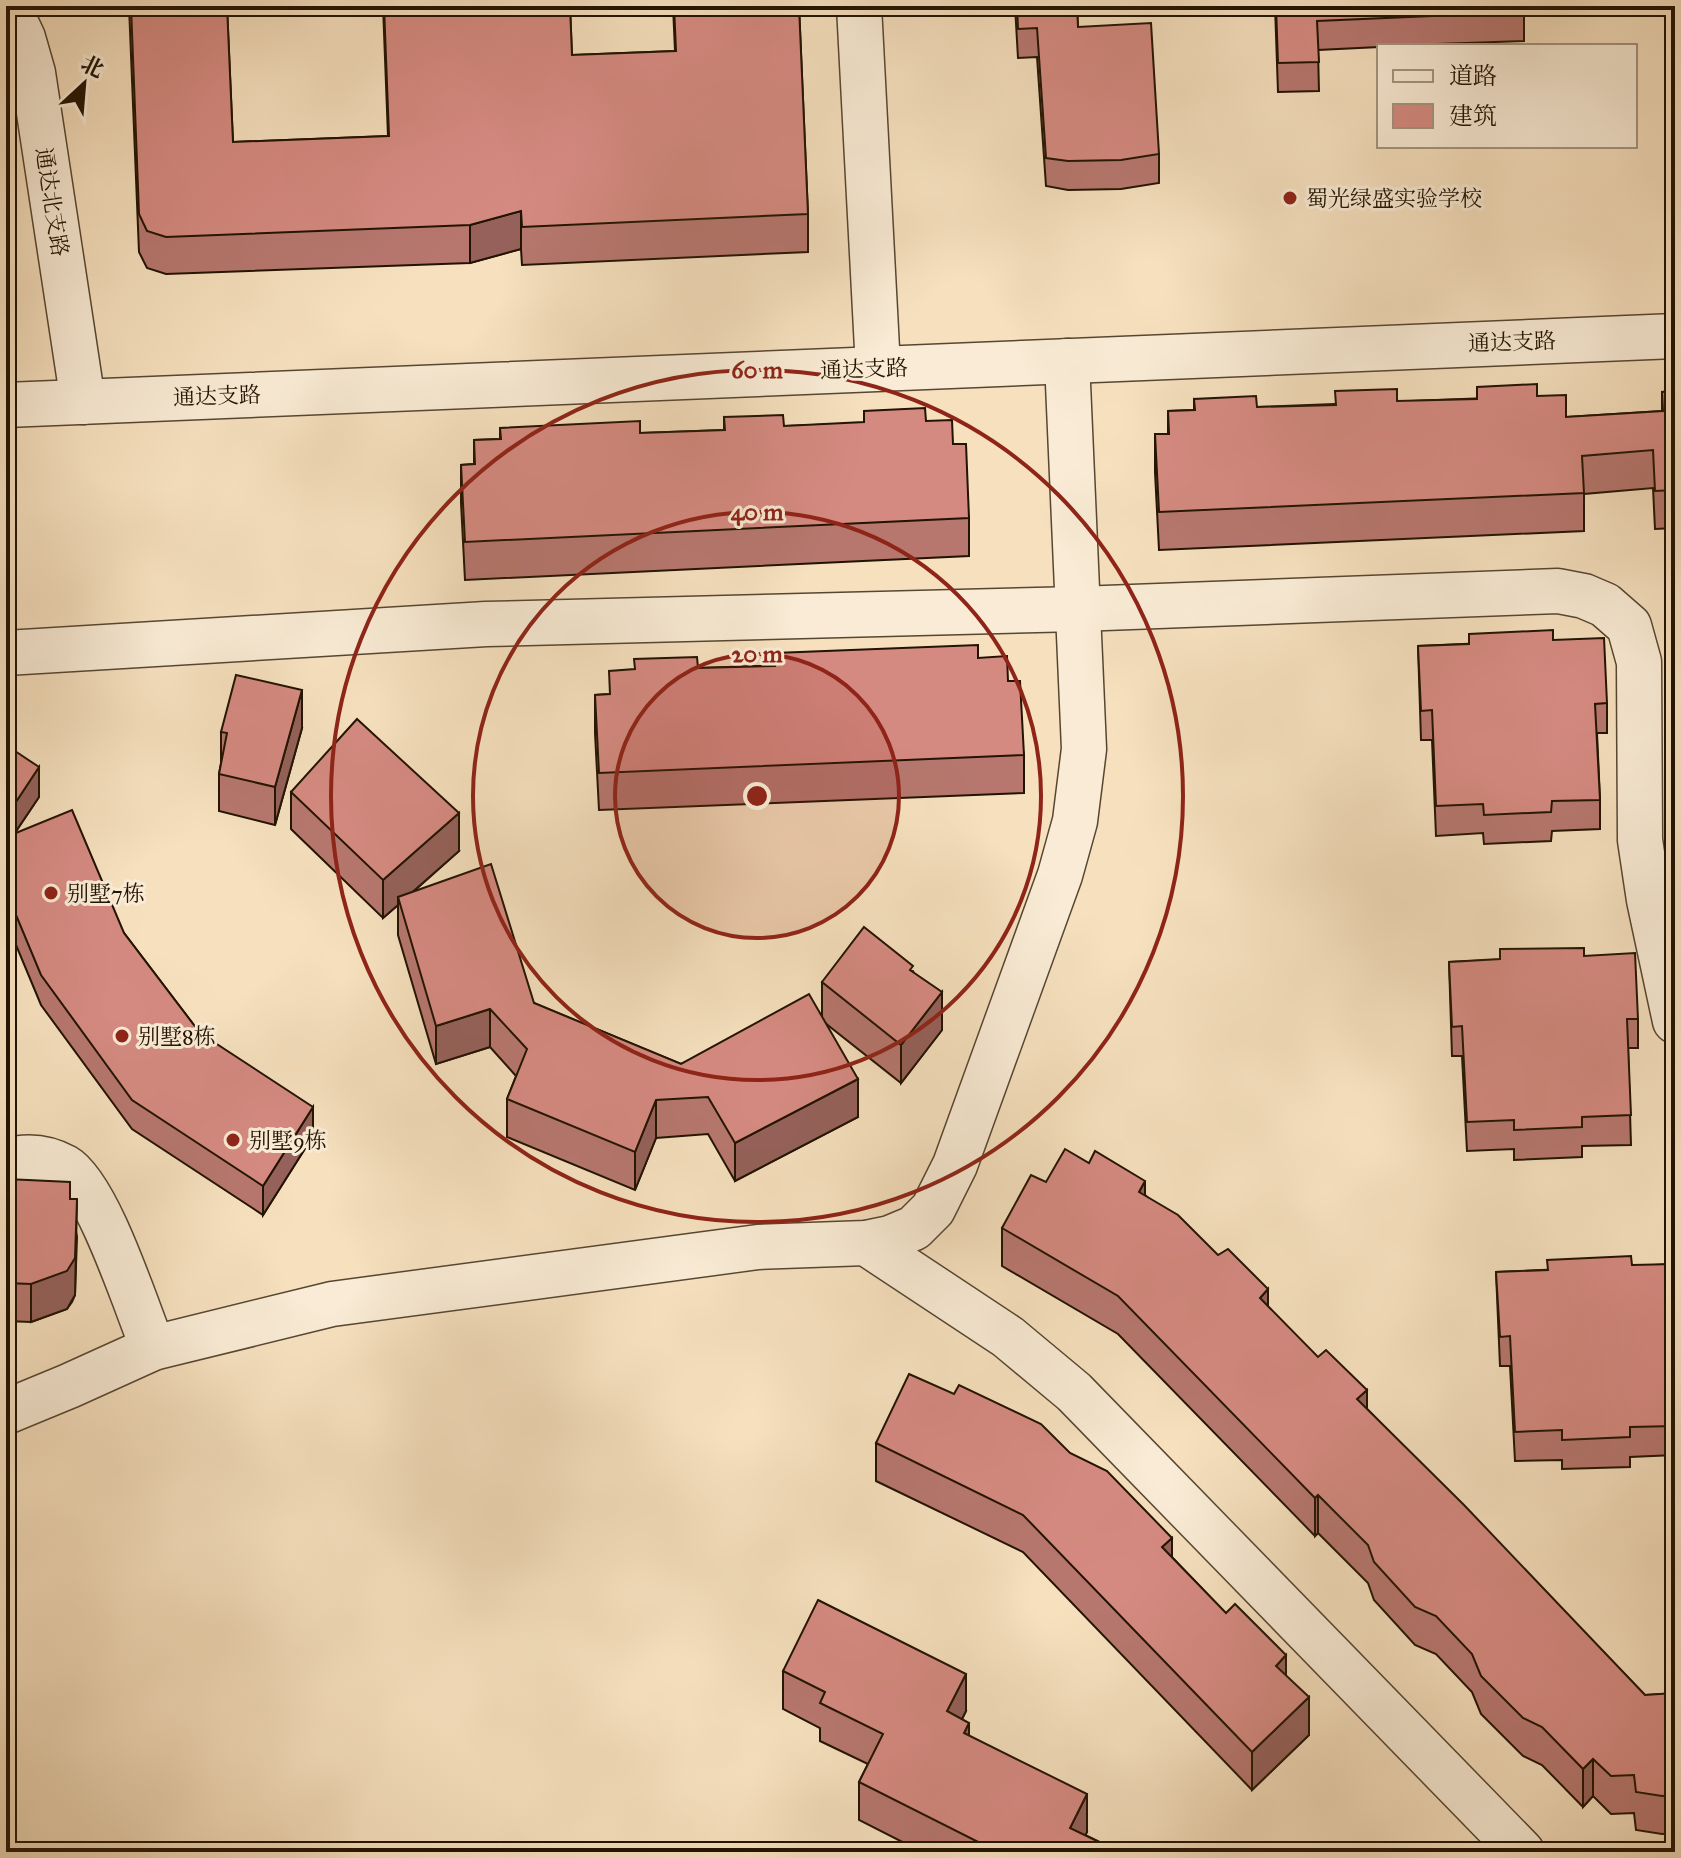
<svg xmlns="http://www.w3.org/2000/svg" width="1681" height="1858" font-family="'IM FELL Great Primer','Noto Serif SC',serif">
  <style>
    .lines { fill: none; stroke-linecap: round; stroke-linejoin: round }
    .minor-casing { stroke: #574631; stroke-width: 47 }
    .minor { stroke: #f9ebd5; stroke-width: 44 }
    .wall { fill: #b7776f; stroke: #221302; stroke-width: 2 }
    .shaded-wall { fill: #95615a; stroke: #221302; stroke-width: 2 }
    .building { fill: #d58a81; stroke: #221302; stroke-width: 2 }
    .ring { fill: none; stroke: #8f2418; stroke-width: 4 }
    .poi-dot { fill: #8f2418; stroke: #f9ebd5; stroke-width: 3 }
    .labels { text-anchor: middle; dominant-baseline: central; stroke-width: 6; stroke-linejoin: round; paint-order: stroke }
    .poi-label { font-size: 22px; fill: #221302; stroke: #f9ebd5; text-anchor: start }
    .street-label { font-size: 22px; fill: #221302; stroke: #f9ebd5 }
    .centre { fill: #8f2418; stroke: #f9ebd5; stroke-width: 4 }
    .ring-label { font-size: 24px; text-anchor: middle; font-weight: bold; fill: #8f2418; stroke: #f9ebd5; stroke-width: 6; stroke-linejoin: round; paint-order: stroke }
  </style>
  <rect width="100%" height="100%" fill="#f6e0be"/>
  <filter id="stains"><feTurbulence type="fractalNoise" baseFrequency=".0025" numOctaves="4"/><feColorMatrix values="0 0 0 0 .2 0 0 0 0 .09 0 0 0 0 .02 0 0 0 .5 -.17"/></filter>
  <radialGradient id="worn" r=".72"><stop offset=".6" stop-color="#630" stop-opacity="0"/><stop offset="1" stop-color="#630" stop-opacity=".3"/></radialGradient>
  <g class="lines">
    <defs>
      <g id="minor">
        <path d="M8 6 23 38 33 73 83 402"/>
        <path d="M859 6 878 368"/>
        <path d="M6 405 1675 336"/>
        <path d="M6 653 486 624 1078 609 1558 591 1584 596 1605 605 1629 626 1639 662 1640 840 1649 900 1675 1021"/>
        <path d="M6 1161C26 1155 45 1156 65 1167 98 1186 137 1309 153 1348"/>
        <path d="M866 1243 1008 1337 1074 1392 1522 1852"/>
        <path d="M6 1412 69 1386 153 1348 332 1304 758 1247 866 1243 890 1238 914 1228 933 1209 955 1165 1060 875 1075 821 1084 749 1067 361"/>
      </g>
    </defs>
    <use href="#minor" class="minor-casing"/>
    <use href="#minor" class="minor"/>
  </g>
  <g class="wall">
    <path d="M129 6H227L233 142 388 136 383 6H570L572 55 675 51 673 6H799L808 214V252L522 265 521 249 470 263 166 274 147 268 139 252Z"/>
    <path d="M1015 6H1077L1078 27 1159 154V183L1121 189 1068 190 1046 186 1037 57 1018 58Z"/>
    <path d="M1275 6H1524V41L1379 46V47L1318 50 1319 91 1278 92Z"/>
    <path d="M1675 391V528L1655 529 1653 488 1584 494V531L1159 550 1155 472V434H1168V411L1194 410V399L1257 407 1537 396 1566 417 1662 411V392Z"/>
    <path d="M724 417 784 426 926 421 953 444 969 518V556L465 580 461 503V465L474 464V440L500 439V428L640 433 724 430Z"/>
    <path d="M1553 640 1607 703V733H1597L1600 800V829L1552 831 1551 841 1484 844 1483 833 1436 836 1432 740H1421L1418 646Z"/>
    <path d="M978 658 1008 681 1024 755V793L599 810 595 733V695L609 694 698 668Z"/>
    <path d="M302 728 275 825 219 811V774L221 763V732Z"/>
    <path d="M6 745 39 797 15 833 124 933 200 1033 313 1136 263 1215 132 1129 41 1005 6 921Z"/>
    <path d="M291 792 459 851 413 892 534 1003 681 1064 822 1017V982L913 971 942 1030 901 1083 825 1023 858 1117 735 1181 708 1134 656 1138 635 1190 507 1137V1099L516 1076 490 1047 436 1064 398 935V905L383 918 291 829Z"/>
    <path d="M1584 956 1638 1019V1048H1628L1631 1145 1582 1146V1157L1514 1160V1149L1467 1151 1462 1056H1452L1449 962Z"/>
    <path d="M6 1179 70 1199 77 1237 75 1295 72 1302 67 1309 31 1322 6 1321Z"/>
    <path d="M1046 1182 1145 1195 1268 1307 1645 1695 1675 1693V1833L1662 1834 1636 1830 1634 1813 1611 1814 1593 1796 1583 1807 1542 1765 1523 1756 1481 1714 1472 1692 1436 1654 1415 1645 1374 1600 1368 1583 1318 1533 1315 1536 1118 1334 1002 1266V1228Z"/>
    <path d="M1675 1264V1455L1630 1457V1467L1562 1469V1460L1515 1461 1510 1366H1500L1496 1272Z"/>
    <path d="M876 1443 1172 1557 1286 1676 1309 1735 1252 1790 1023 1552 876 1481Z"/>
    <path d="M783 1671 966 1711 962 1719 969 1736 1087 1832 1085 1835 1120 1852H922L859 1820V1782L868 1764 820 1741V1728L783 1709Z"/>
  </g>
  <g class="shaded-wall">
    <path d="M521 211V249L470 263V225Z"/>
    <path d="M302 690V728L275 825V787Z"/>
    <path d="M39 767V797L6 846V817Z"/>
    <path d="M459 813V851L400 903 398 897V905L383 918V880Z"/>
    <path d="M942 992V1030L901 1083V1045Z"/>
    <path d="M490 1009V1047L436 1064V1026Z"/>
    <path d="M858 1079V1117L735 1181V1143Z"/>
    <path d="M656 1100V1138L635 1190V1152Z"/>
    <path d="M313 1107V1136L263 1215V1186Z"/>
    <path d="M1145 1181V1219L1139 1192Z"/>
    <path d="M77 1199 75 1295 67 1309 31 1322V1284Z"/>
    <path d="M1268 1289V1327L1260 1298Z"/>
    <path d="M1367 1390V1428L1357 1399Z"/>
    <path d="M1318 1495V1533L1315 1536V1498Z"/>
    <path d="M1172 1538V1576L1162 1547Z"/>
    <path d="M1286 1655V1693L1276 1666Z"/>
    <path d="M966 1674V1711L947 1749V1711Z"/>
    <path d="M1309 1697V1735L1252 1790V1752Z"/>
    <path d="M969 1723V1760L964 1733Z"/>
    <path d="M1593 1759V1796L1583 1807V1769Z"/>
    <path d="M1087 1794V1832L1077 1852 1070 1828Z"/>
  </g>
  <g class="building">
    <path d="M131 6H227L233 142 389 136 384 6H570L572 55 676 51 674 6H799L808 214 522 227 521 211 470 225 166 237 147 231 139 214Z"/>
    <path d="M1017 6H1077L1078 27 1151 23 1159 154 1121 160 1068 161 1046 158 1037 28 1018 29Z"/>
    <path d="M1276 6H1524V12L1317 21 1319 62 1278 63Z"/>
    <path d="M1537 384V396L1566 395V417L1663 411 1662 392 1675 391V490L1655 491 1653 450 1582 456 1584 493 1159 512 1155 434H1169L1168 411 1195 410 1194 399 1256 396 1257 407 1336 405 1335 391 1397 389V401L1477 399V387Z"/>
    <path d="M925 408 926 421 952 420 953 444H966L969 518 465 542 461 465 475 464 474 440 501 439 500 428 640 421V433L725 430 724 417 783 415 784 426 864 422V411Z"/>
    <path d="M1553 630V640L1604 638 1607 703 1595 704 1600 800 1552 801 1551 812 1484 815 1483 804 1436 806 1432 710 1421 711 1418 646 1469 644V634Z"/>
    <path d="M978 645V658L1007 656 1008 681H1020L1024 755 599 773 595 695 610 694 609 671 635 669 634 659 697 657 698 668 775 666V653Z"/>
    <path d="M236 675 302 690 275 787 219 774 227 733 221 732Z"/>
    <path d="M357 719 459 813 383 880 291 792Z"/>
    <path d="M6 745 39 767 6 817Z"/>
    <path d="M72 810 124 933 200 1033 313 1107 263 1186 132 1100 41 975 6 891V837Z"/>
    <path d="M491 864 534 1003 681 1064 809 994 858 1079 735 1143 708 1097 656 1100 635 1152 507 1099 527 1049 490 1009 436 1026 398 897Z"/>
    <path d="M864 927 913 966 910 970 942 992 901 1045 822 982Z"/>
    <path d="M1584 948V956L1635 953 1638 1019H1627L1631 1115 1582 1117V1127L1514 1130V1120L1467 1122 1462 1026 1452 1027 1449 962 1500 959V949Z"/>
    <path d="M1065 1149 1089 1163 1095 1151 1145 1181 1139 1192 1178 1215 1218 1255 1228 1249 1268 1289 1260 1298 1318 1357 1326 1350 1367 1390 1357 1399 1464 1505 1645 1695 1675 1693V1795L1662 1796 1636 1792 1634 1775 1611 1776 1593 1759 1583 1769 1542 1727 1523 1718 1481 1676 1472 1654 1436 1616 1415 1607 1374 1562 1368 1545 1318 1495 1315 1498 1118 1296 1002 1228 1031 1175 1046 1182Z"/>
    <path d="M6 1179 70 1182V1199H77L75 1258 67 1271 31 1284 6 1283Z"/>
    <path d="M1631 1256 1632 1265 1675 1264V1426L1630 1427V1437L1562 1440V1430L1515 1432 1510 1336 1500 1337 1496 1272 1548 1270 1547 1260Z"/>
    <path d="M909 1374 954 1394 959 1385 1041 1424 1070 1453 1107 1471 1172 1538 1162 1547 1226 1613 1235 1604 1286 1655 1276 1666 1309 1697 1252 1752 1023 1515 876 1443Z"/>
    <path d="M818 1600 966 1674 947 1711 969 1723 964 1733 1087 1794 1070 1828 1120 1852H998L859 1782 883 1734 820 1703 825 1692 783 1671Z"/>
  </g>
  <circle cx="757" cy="796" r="142" fill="#8f2418" fill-opacity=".12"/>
  <g class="ring">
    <circle cx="757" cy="796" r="142"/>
    <circle cx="757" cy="796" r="284"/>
    <circle cx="757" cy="796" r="426"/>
  </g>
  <g class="poi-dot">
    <circle cx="1290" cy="198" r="8"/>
    <circle cx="51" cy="893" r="8"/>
    <circle cx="122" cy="1036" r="8"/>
    <circle cx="233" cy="1140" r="8"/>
  </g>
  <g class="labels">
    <g class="poi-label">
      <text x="1306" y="198">蜀光绿盛实验学校</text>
      <text x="67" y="893">别墅7栋</text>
      <text x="138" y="1036">别墅8栋</text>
      <text x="249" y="1140">别墅9栋</text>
    </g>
    <g class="street-label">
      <text transform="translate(52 202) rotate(81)">通达北支路</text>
      <text transform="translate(1512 342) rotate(-2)">通达支路</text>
      <text transform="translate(864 369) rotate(-2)">通达支路</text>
      <text transform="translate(217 396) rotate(-2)">通达支路</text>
    </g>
  </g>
  <circle cx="757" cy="796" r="12" class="centre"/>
  <g class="ring-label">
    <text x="757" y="378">60 m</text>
    <text x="757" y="520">40 m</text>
    <text x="757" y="662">20 m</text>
  </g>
  <rect width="1681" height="1858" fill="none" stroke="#f6e0be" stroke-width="32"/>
  <rect x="8" y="8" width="1665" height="1842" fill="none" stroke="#221302" stroke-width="4"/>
  <rect x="16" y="16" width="1649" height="1826" fill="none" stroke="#221302" stroke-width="2"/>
  <rect x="1377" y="44" width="260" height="104" fill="#f9ebd5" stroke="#a39581" stroke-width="2"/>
  <rect x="1393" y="70" width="40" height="12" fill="#f9ebd5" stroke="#a39581" stroke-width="2"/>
  <text x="1449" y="84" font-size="24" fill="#221302">道路</text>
  <rect x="1393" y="104" width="40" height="24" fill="#d58a81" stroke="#a39581" stroke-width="2"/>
  <text x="1449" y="124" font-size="24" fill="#221302">建筑</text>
  <g transform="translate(84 84) rotate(26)" stroke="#f9ebd5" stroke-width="6" paint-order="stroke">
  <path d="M0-6L14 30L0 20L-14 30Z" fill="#221302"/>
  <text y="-12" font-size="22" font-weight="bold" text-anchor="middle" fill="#221302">北</text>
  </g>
  <rect width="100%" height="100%" filter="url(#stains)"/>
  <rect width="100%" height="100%" fill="url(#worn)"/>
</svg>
